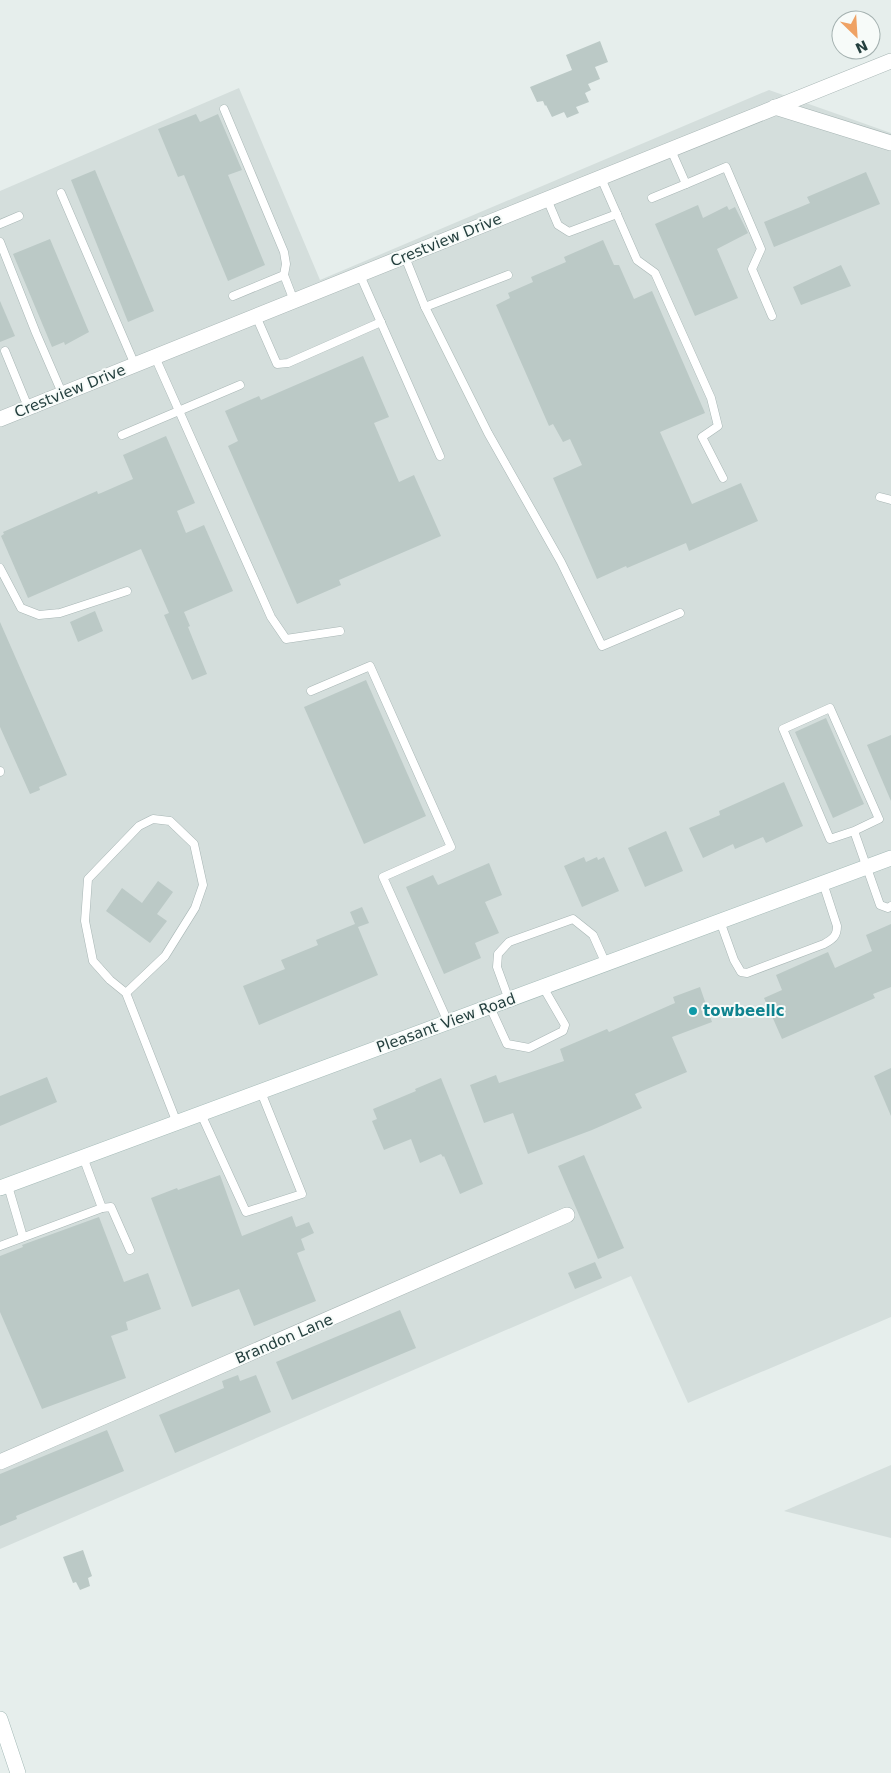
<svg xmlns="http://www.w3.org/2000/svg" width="891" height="1773" font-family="'DejaVu Sans',sans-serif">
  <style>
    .built { fill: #d4dedc }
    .building { fill: #bbc9c6 }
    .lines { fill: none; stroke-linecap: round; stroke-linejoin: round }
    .service-casing { stroke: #a8b6b5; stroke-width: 9 }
    .minor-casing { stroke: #a8b6b5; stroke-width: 16 }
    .tertiary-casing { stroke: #a8b6b5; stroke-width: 16 }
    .secondary-casing { stroke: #a4bab7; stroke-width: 16 }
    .service { stroke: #fff; stroke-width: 8 }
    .minor { stroke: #fff; stroke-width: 15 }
    .tertiary { stroke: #fff; stroke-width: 15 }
    .secondary { stroke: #fff; stroke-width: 15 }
    .culture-dot { fill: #0f9aa8; stroke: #f7fbf9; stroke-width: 2 }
    .labels { text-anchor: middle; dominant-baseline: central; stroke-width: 4; stroke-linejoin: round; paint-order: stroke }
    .street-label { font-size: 15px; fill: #25403f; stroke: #f7fbf9 }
    .culture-label { font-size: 15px; font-weight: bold; fill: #0d838f; stroke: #f7fbf9; text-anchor: start }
  </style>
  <rect width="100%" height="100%" fill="#e6eeec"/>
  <g class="built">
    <path d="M239 88 320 280 769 90 891 133V1317L688 1403 631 1276 0 1549V191Z"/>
    <path d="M891 1465V1538L784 1511Z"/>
  </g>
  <g class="building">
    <path d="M600 41 608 62 595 67 600 79 588 84 591 90 585 93 589 102 576 107 579 113 567 118 564 112 552 117 546 105 545 106 543 101 537 102 530 87 572 70 566 55Z"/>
    <path d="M196 114 200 122 218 114 242 170 228 175 265 265 228 281 184 175 178 177 158 129Z"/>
    <path d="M95 170 154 311 128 322 71 180Z"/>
    <path d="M866 172 880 204 774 247 764 222 810 203 807 197Z"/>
    <path d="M698 205 703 218 727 206 729 210 735 207 748 233 717 249 738 298 695 316 655 224Z"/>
    <path d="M50 239 89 332 65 345 64 342 52 347 13 254Z"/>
    <path d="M603 240 614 265H619L634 299 652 291 705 413 660 432 692 504 741 483 758 521 689 551 686 543 627 568 626 566 597 579 553 478 582 465 570 439 563 442 553 424 549 426 496 305 510 298 508 293 533 282 531 277 566 262 564 257Z"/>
    <path d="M841 265 851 286 801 305 793 287Z"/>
    <path d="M0 301 15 336 0 342Z"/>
    <path d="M363 356 389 417 374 423 399 482 414 475 441 536 339 580 341 585 297 604 228 446 238 441 225 411 259 396 261 400Z"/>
    <path d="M166 436 195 503 177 511 186 533 204 525 233 591 184 612 190 626 188 627 207 674 192 680 164 615 169 613 141 549 28 598 1 536 4 534 3 532 97 491 98 494 101 493 133 479 123 455Z"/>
    <path d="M95 611 103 631 78 642 70 622Z"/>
    <path d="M0 622 67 775 39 787 40 790 30 794 0 727Z"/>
    <path d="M366 680 426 816 364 844 304 707Z"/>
    <path d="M826 718 864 804 833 818 795 732Z"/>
    <path d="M891 735V801L867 745Z"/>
    <path d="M784 782 803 826 766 843 763 837 735 849 733 844 703 858 689 828 720 815 719 811Z"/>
    <path d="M666 831 683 871 645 887 628 848Z"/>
    <path d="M584 857 586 862 597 857 598 860 604 857 619 891 582 907 564 866Z"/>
    <path d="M489 863 502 895 485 902 499 933 475 943 481 958 444 974 406 887 433 875 438 885Z"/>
    <path d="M158 881 173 892 157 914 167 921 150 943 106 911 122 888 142 903Z"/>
    <path d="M362 907 369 923 358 927 378 975 259 1025 243 986 285 969 281 960 318 945 316 940 355 924 350 912Z"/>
    <path d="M891 924V987L873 994 875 998 782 1039 764 998 782 990 776 975 828 952 835 968 872 951 866 935Z"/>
    <path d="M700 987 712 1022 672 1037 687 1072 635 1094 642 1108 592 1130 528 1154 513 1113 484 1123 470 1085 496 1075 499 1083 564 1061 560 1049 607 1029 609 1032 675 1003 673 997Z"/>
    <path d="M891 1068V1116L874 1076Z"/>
    <path d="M47 1077 57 1102 0 1126V1096Z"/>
    <path d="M441 1078 483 1184 460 1194 444 1156 443 1157 441 1154 420 1163 411 1139 384 1150 372 1121 377 1119 373 1109 416 1091 415 1089Z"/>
    <path d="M584 1155 624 1248 598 1259 558 1166Z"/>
    <path d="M220 1175 242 1236 292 1216 296 1227 309 1222 314 1233 301 1239 305 1250 297 1253 316 1301 254 1326 239 1289 192 1307 151 1198 177 1188 178 1190Z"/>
    <path d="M99 1217 124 1282 148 1273 161 1309 126 1322 128 1330 111 1336 126 1378 42 1409 0 1312V1256L23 1247 22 1245Z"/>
    <path d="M595 1262 602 1278 575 1289 568 1273Z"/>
    <path d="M400 1310 416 1348 292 1400 276 1362Z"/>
    <path d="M238 1375 240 1381 256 1375 271 1412 175 1453 159 1415 224 1388 222 1381Z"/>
    <path d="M107 1430 124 1471 16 1516 17 1519 0 1526V1474Z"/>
    <path d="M83 1550 92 1576 88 1578 90 1586 80 1590 76 1582 73 1583 63 1557Z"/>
  </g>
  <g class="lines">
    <defs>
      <g id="service">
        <path d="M224 109 284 252 286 264 284 275"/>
        <path d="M671 150 686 184 726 167 761 249 752 269 772 316"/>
        <path d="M601 178 637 260 655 273 711 398 718 426 702 437 723 478"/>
        <path d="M61 193 135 365"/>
        <path d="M652 198 686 184"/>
        <path d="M547 199 558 225 569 232 617 214"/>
        <path d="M0 224 19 216"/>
        <path d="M0 242 36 333 62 393"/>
        <path d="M405 257 425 307 508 275"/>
        <path d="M360 275 440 456"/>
        <path d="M233 296 284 275 294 301"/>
        <path d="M425 307 488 433 561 562 602 646 680 613"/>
        <path d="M256 316 277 364 288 363 381 322"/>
        <path d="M5 351 28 407"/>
        <path d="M155 357 271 617 286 639 340 631"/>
        <path d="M122 435 240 385"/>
        <path d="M880 497 891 500"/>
        <path d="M0 568 21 608 39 615 60 613 127 591"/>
        <path d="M311 691 370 666 451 847 383 877 448 1022"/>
        <path d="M0 771V772"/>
        <path d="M854 831 830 839 783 729 830 708 879 819 854 831 880 905 888 908 891 906"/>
        <path d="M720 921 734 960 741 972 747 973 824 944C833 939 837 936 837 926L823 883"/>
        <path d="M126 993 165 956 195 908 203 885 194 844 170 821 153 819 139 826 88 879 85 921 93 961 110 980 126 993 177 1123"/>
        <path d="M509 1000 497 967 498 954 509 942 573 919 593 935 606 964"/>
        <path d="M490 1007 507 1044 529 1048 563 1031 565 1025 543 987"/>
        <path d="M201 1114 246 1212 302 1194 261 1092"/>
        <path d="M83 1157 102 1208 111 1207 130 1250"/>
        <path d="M8 1186 23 1237"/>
        <path d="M0 1246 102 1208"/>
      </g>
      <g id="minor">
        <path d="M0 419 891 61"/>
        <path d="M0 1462 567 1215"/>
      </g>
      <path id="tertiary" d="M775 107 891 143"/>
      <g id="secondary">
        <path d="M0 1188 891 858"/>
        <path d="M0 1719 18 1773"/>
      </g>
    </defs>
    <use href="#service" class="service-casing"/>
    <use href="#minor" class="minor-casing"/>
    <use href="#tertiary" class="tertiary-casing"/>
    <use href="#secondary" class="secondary-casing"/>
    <use href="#service" class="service"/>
    <use href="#minor" class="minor"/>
    <use href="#tertiary" class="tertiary"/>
    <use href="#secondary" class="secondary"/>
  </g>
  <circle class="culture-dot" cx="693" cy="1011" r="5"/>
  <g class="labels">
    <g class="street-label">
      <text transform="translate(446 240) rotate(-22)">Crestview Drive</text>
      <text transform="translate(70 391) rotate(-22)">Crestview Drive</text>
      <text transform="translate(446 1023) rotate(-20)">Pleasant View Road</text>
      <text transform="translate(284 1339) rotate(-23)">Brandon Lane</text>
    </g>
    <g class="culture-label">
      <text x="703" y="1011">towbeellc</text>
    </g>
  </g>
  <g transform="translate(856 35) rotate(155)"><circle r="24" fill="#f7fbf9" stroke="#a3b0af"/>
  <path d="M0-4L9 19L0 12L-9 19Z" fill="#efa264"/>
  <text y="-8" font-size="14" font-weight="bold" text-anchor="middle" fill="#25403f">N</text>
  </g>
</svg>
